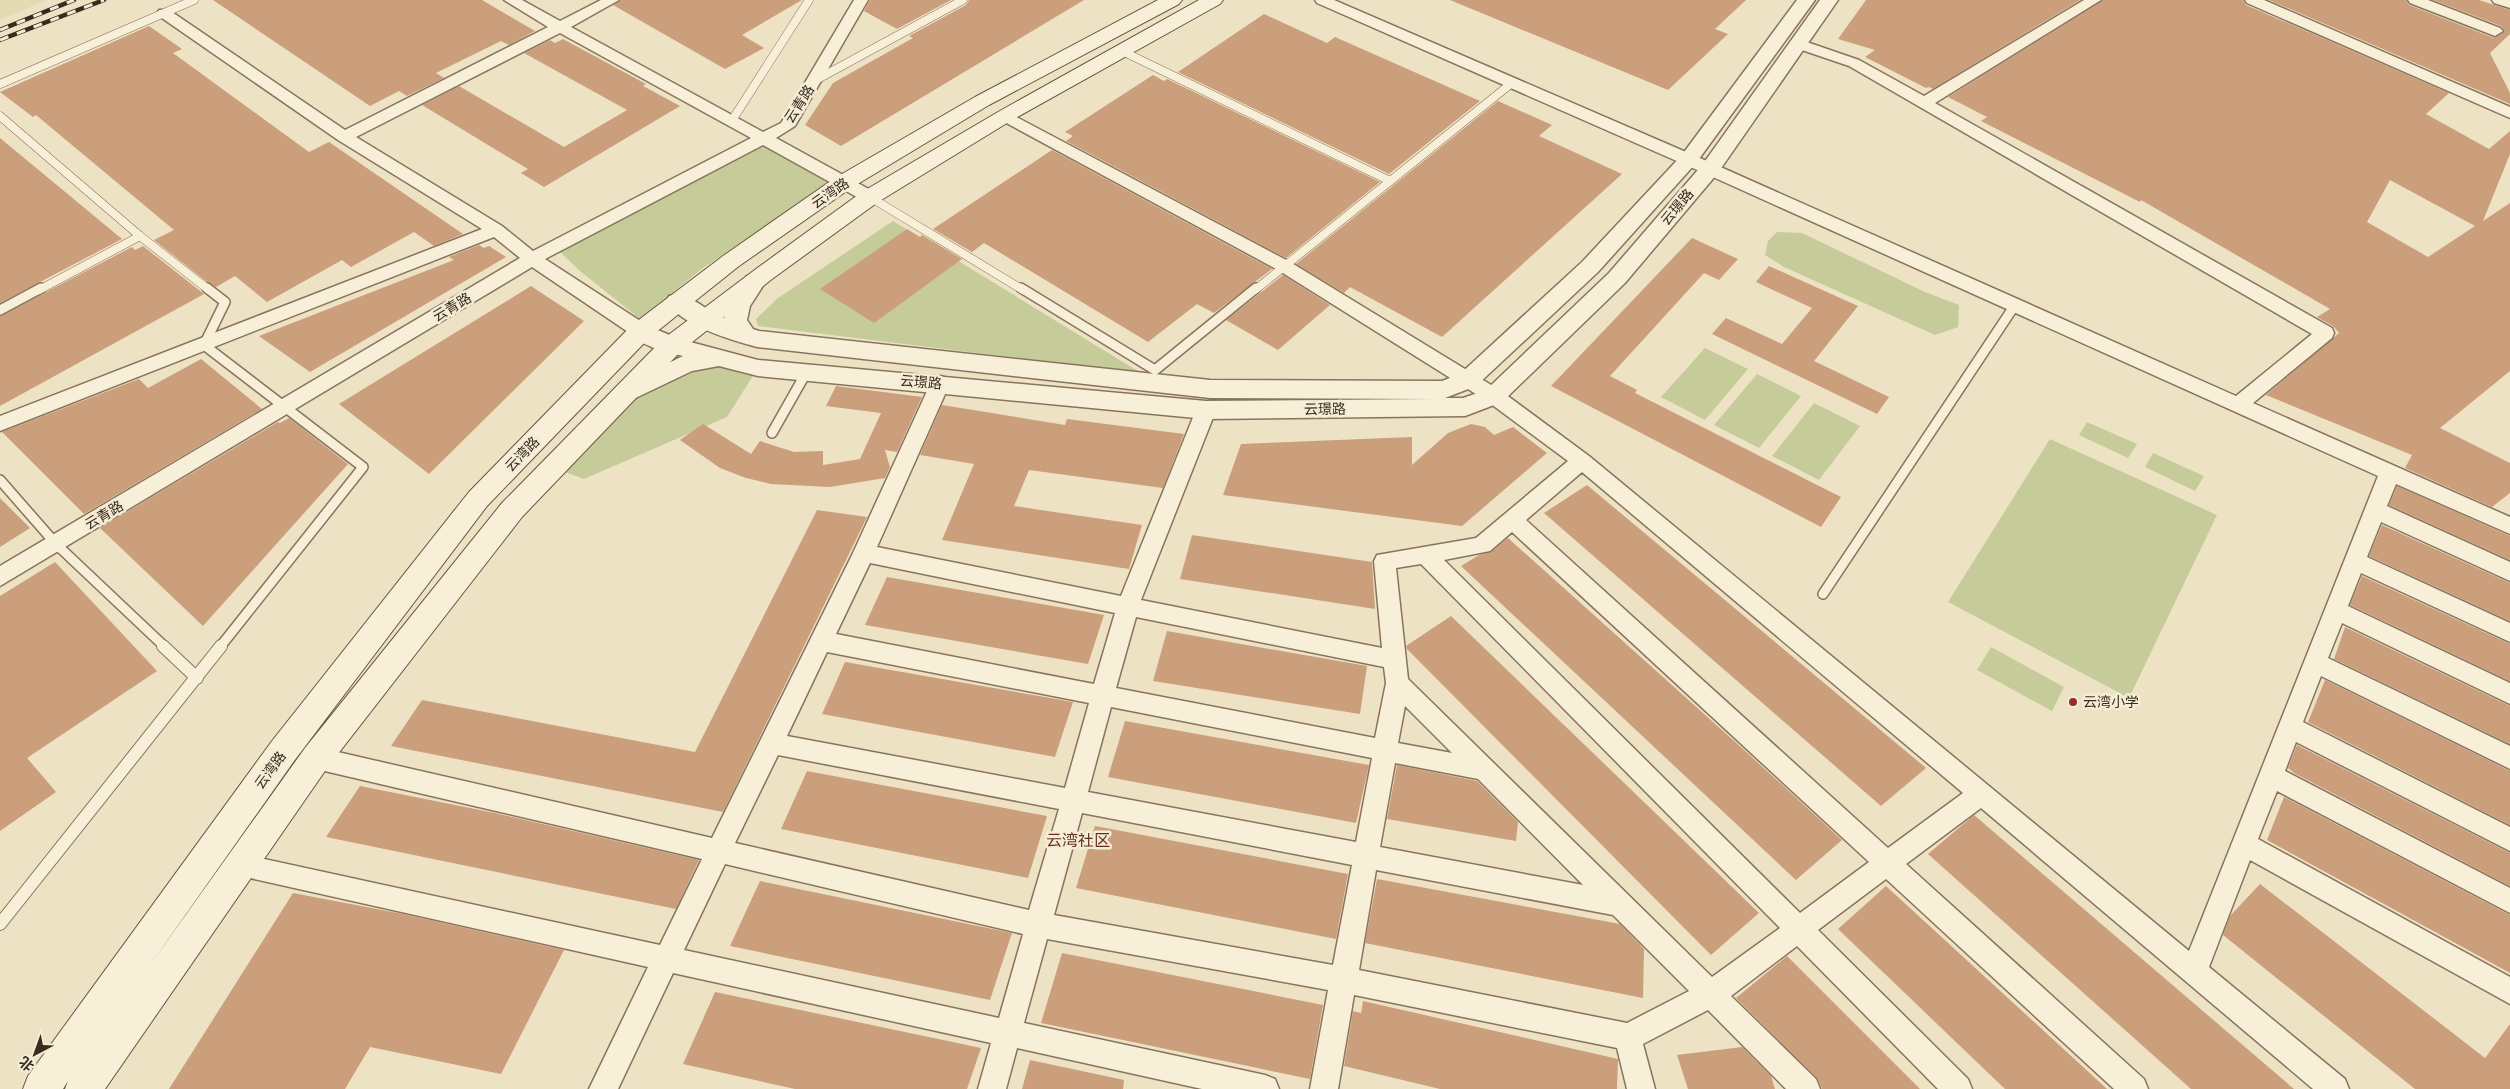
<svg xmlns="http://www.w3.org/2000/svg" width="2510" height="1089" font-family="Lora,'Noto Sans SC',serif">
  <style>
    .farmland { fill: #e3dcb3 }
    .green { fill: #c5cc99 }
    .building { fill: #cb9e7c; fill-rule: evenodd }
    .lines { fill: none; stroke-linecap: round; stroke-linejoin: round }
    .service-far2-casing { stroke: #88745c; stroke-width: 9 }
    .service-far1-casing { stroke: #88745c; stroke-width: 12 }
    .service-casing { stroke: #88745c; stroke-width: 14 }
    .minor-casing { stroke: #88745c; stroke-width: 3 }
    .tertiary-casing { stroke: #88745c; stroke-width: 3 }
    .secondary-casing { stroke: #6a553f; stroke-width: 2 }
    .service-far2 { stroke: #f8efd9; stroke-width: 8 }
    .service-far1 { stroke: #f8efd9; stroke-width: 9 }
    .service { stroke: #f8efd9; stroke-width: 12 }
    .minor { fill: #f8efd9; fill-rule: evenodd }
    .tertiary { fill: #f8efd9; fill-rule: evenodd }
    .secondary { fill: #f8efd9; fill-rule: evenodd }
    .rail-casing { stroke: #392c1f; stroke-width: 4.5 }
    .rail { stroke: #f5ecd5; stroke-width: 3; stroke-dasharray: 9; stroke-linecap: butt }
    .poi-dot { fill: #962e2d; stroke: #f5ecd5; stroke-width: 2 }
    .labels { text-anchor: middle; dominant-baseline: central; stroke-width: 5; stroke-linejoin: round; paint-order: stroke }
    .street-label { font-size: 14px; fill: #392c1f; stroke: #f5ecd5 }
    .poi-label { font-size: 14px; fill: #392c1f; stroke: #f5ecd5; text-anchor: start }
    .quarter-label { font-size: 16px; fill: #652f1f; stroke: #f5ecd5 }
  </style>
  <rect width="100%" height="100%" fill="#eee2c5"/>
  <path class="farmland" d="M0 0H47L0 20Z"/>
  <g class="green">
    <path d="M763 145 831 182 703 268 640 319 580 271 558 250Z"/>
    <path d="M893 221 1141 373 758 326 756 319 778 298Z"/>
    <path d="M1777 232 1802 233 1925 292 1959 305 1958 327 1935 335 1784 267 1765 255 1768 241Z"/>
    <path d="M672 345 758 368 727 417 584 479 551 467Z"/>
    <path d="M1705 348 1748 369 1705 420 1661 397Z"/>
    <path d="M1757 374 1801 396 1759 448 1714 425Z"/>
    <path d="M1814 403 1860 426 1819 480 1772 456Z"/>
    <path d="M2087 422 2137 444 2128 458 2079 435Z"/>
    <path d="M2050 439 2217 515 2129 698 1948 602Z"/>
    <path d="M2153 453 2204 476 2195 491 2145 467Z"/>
    <path d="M1991 647 2064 687 2052 711 1977 670Z"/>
  </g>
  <g class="building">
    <path d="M213 0H482L535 31 509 45 501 41 436 73 444 78 407 96 399 91 370 106Z"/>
    <path d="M621 0H802L742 35 764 48 725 69 613 5Z"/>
    <path d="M870 0H951L897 29 864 11Z"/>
    <path d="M969 0H1084L841 146 805 125 833 83 913 38 909 36 966 5Z"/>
    <path d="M1450 0H1746L1715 29 1728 34 1668 90Z"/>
    <path d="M1866 0H2080L1933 89 1929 87 1926 88 1865 57 1875 50 1838 39Z"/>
    <path d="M2103 0H2243L2246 5 2449 93 2426 114 2489 149 2510 131V154L2483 221 2510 203V371L2440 428 2510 463V493L2492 507 2405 468 2412 455 2266 395 2339 333 2333 326 2317 317 2330 309 2141 200 2140 202 1981 121 1987 117 1948 97ZM2390 180 2475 226 2428 257 2367 222Z"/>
    <path d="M2269 0H2406L2409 5 2494 38 2505 31 2501 26 2433 0H2479L2510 10V34L2490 53 2510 93V104Z"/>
    <path d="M1264 14 1327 43 1335 37 1480 101 1389 174 1178 72Z"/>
    <path d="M149 26 182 49 173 53 309 152 329 142 463 234 434 246 414 232 351 267 342 260 267 302 235 276 216 287 207 282 154 240 174 230 36 115 33 117 0 92Z"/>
    <path d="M563 39 646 84 643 86 680 106 544 187 521 173 528 169 422 105 459 86 564 147 627 110 524 53 550 40 555 43Z"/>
    <path d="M1153 75 1164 81 1167 79 1380 182 1286 258 1066 141 1073 136 1065 132Z"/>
    <path d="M1498 101 1552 125 1539 136 1622 174 1442 337 1350 287 1344 293 1296 264Z"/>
    <path d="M0 138 122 239 0 303Z"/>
    <path d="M1052 150 1272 269 1214 313 1197 304 1148 342 984 243 972 252 933 229Z"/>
    <path d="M907 229 920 237 922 235 962 259 874 323 820 289Z"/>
    <path d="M1692 238 1738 259 1719 280 1704 273 1610 376 1637 390 1635 393 1841 497 1821 527 1551 386Z"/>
    <path d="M479 245 484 248 489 246 506 257 310 372 259 336 454 260 449 257Z"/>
    <path d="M143 246 204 294 0 406V316L132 247 135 250Z"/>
    <path d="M1769 266 1858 306 1814 361 1889 397 1877 414 1712 334 1726 318 1782 344 1812 308 1756 282Z"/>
    <path d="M1283 275 1330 305 1278 350 1226 320Z"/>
    <path d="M531 286 584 321 429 474 339 404Z"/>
    <path d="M201 359 262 409 84 514 2 432 139 379 148 388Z"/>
    <path d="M836 386 922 397 897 452 885 450 890 467 885 478 830 487 771 484 746 478 720 468 680 440 703 424 751 454 760 441 794 452 823 451V465L860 459 881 413 826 406Z"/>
    <path d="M942 405 1065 425 1067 419 1184 434 1163 488 1029 470 1014 506 1142 525 1129 569 942 540 974 464 920 455Z"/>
    <path d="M289 418 348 464 203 626 100 528 278 422 280 423Z"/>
    <path d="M1471 424 1485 427 1494 435 1513 427 1547 453 1462 526 1223 495 1241 444 1412 437V465L1448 433Z"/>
    <path d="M1587 485 1926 768 1881 806 1544 513Z"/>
    <path d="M2397 486 2510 536V560L2389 505Z"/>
    <path d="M0 498 30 528 0 547Z"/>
    <path d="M817 510 867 517 723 812 391 746 422 700 695 752Z"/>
    <path d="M2382 525 2510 583V621L2369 556Z"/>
    <path d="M1192 535 1372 562 1375 609 1180 579Z"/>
    <path d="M1508 538 1742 748 1842 840 1796 880 1461 566 1479 555 1491 552Z"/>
    <path d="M55 562 157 671 27 758 56 792 0 831V596Z"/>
    <path d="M2362 576 2510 644V681L2350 605Z"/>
    <path d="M887 577 1104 615 1088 664 865 625Z"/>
    <path d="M1451 616 1759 913 1711 955 1407 649 1406 646Z"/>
    <path d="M2345 627 2510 706V744L2334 659Z"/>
    <path d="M1167 631 1367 666 1360 714 1153 681Z"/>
    <path d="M845 662 1073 702 1055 757 822 714Z"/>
    <path d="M2325 680 2510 771V825L2308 722Z"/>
    <path d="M1125 721 1369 765 1356 823 1108 777Z"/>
    <path d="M2297 745 2510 853V886L2294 773 2288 768Z"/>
    <path d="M1397 765 1477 781 1518 822 1516 841 1387 819Z"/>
    <path d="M807 771 1047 816 1028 878 781 829Z"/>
    <path d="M360 786 495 813 699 860 676 909 326 837Z"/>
    <path d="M2284 797 2510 915V973L2267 840Z"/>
    <path d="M1974 815 2294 1089H2191L1928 854Z"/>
    <path d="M1095 826 1348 874 1336 939 1076 888Z"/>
    <path d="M1377 879 1620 924 1644 949 1643 998 1365 943Z"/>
    <path d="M760 881 1012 933 990 1000 730 946Z"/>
    <path d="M2260 884 2485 1058 2510 1024V1089H2415L2223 935 2230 916Z"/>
    <path d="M1886 886 2107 1089H2005L1838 929Z"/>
    <path d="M293 893 403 914 564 950 501 1074 370 1047 345 1089H169Z"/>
    <path d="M1062 953 1323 1005 1310 1079 1041 1023Z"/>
    <path d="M1787 956 1920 1089H1822L1817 1078 1736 998Z"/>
    <path d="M715 992 981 1048 967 1089H795L683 1064Z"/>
    <path d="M1363 1001 1618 1059 1617 1089H1440L1344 1066 1353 1011 1361 1013Z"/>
    <path d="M1742 1047 1771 1076 1775 1089H1688L1677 1055Z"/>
    <path d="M1030 1060 1124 1080 1123 1089H1022Z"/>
  </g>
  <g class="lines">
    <defs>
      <g id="service-far2">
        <path d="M1122 51 1390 181"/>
        <path d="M814 81 963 0"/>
        <path d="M0 84 194 0"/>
        <path d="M0 116 140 236 209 290"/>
        <path d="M731 122 809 0"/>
        <path d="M870 197 1023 290"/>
        <path d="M39 290 140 236"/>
        <path d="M1255 290 1513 82"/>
      </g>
      <g id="service-far1">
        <path d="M207 288 225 302 204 345 363 467 220 647"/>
        <path d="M1021 288 1155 370 1256 288"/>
        <path d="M0 310 41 288"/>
        <path d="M772 433 806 373"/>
        <path d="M0 480 56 544 165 647"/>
        <path d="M1823 594 2015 305"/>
      </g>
      <g id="service">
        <path d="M163 646 197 678"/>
        <path d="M0 924 221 646"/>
      </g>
      <g id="minor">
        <path d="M504 0H522L560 21 601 0H619L571 27 763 132 781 123 854 0H868L795 126 776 138 876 193 879 197 876 201H864L763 145 545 259 648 326 650 331 648 336 641 337 634 336 532 267 0 586V566L520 258 494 237 0 431V416L482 229 338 140 159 16 157 13 159 10H169L345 130 548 27ZM560 33 751 138 533 251 502 226 356 137Z"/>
        <path d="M1315 0H1334L1716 165 2236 396 2312 334 1849 66 1793 47 1790 44 1798 39 1859 60 1924 96 2084 0H2101L1935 103 2332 328 2334 333 2332 338 2253 403 2510 517V534L2396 484 2387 506 2510 562V581L2381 522 2367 557 2510 623V642L2361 573 2348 606 2510 683V704L2342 623 2328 658 2510 746V769L2321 676 2303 722 2510 827V851L2296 742 2285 771 2510 888V913L2277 791 2258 839 2510 977V1004L2250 860 2209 967 2345 1079 2349 1089H2313L1981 808 1906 864 2144 1079 2148 1089H2114L1886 879 1818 930 1968 1079 1972 1089H1938L1797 946 1731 996 1816 1079 1820 1089H1786L1708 1010 1643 1044 1655 1089H1627L1617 1048 1354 995 1338 1089H1310L1328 990 1047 939 1024 1023 1265 1075 1275 1079 1279 1089H1202L1017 1048 1006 1089H978L991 1043 673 973 618 1089H589L648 967 232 874 228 866 232 858 241 854 660 945 702 859 316 769 308 765 304 758 308 751 316 747 712 838 853 553 933 378 940 376 947 378 950 383 877 547 1121 596 1196 410 1199 405 1206 403 1213 405 1216 410 1141 600 1382 648 1374 561 1377 555 1476 538 1568 461 1487 401 1278 270 999 119 997 116 999 113 1005 111 1290 262 1501 391 1589 456 2189 951 2378 476 1704 173 1317 3ZM1582 472 1963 793 1888 848 1526 520ZM1512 532 1869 862 1800 913 1444 560 1490 551ZM870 563 1115 613 1094 684 836 634ZM1421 564 1780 928 1712 977 1408 679 1396 568ZM1136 617 1384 667 1386 683 1375 738 1116 688ZM827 652 1089 703 1065 788 787 736ZM1405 706 1452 753 1398 743ZM1111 707 1372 758 1356 842 1088 792ZM778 755 1059 809 1029 910 735 843ZM1395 763 1478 779 1583 885 1380 847ZM1082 813 1352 865 1333 965 1054 915ZM725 864 1023 934 999 1018 684 950ZM1376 870 1613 915 1689 991 1627 1023 1359 970Z"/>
        <path d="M2245 0H2264L2510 107V118L2247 3Z"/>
        <path d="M2408 0H2428L2500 28 2503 31 2495 36 2490 34 2410 3Z"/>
        <path d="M2492 0H2510V8L2494 3Z"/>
      </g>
      <path id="tertiary" d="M1797 0H1815L1696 163 1598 272 1476 386 1445 398H1463L1486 390 1609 273 1703 164 1820 0H1838L1717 174 1625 283 1502 402 1465 416 1206 419 758 376 719 366 692 371 625 403 617 400 613 394 617 388 683 356C667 352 638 346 629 331L633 325 641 323 679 339 758 360 1206 401 1434 399 1210 398 757 347C731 340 680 325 666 301L669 296C689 290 706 312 724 318L728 305 747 276 755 274 763 276 766 281 750 306 747 320 753 329 759 331 1210 380 1442 381 1460 374 1582 262 1682 155Z"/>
      <path id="secondary" d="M1158 0H1182L1179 4 989 105 851 188 739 266 650 337 487 506 294 761 150 965 305 748 502 503 663 339 756 269 862 192 998 112 1199 0H1223L1220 4 1012 120 878 202 772 279 681 351 522 517 327 768 105 1089H65L68 1081 63 1089H23L28 1076 272 741 469 492 632 325 723 256 835 178 975 97Z"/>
    </defs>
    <use href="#service-far2" class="service-far2-casing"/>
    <use href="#service-far1" class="service-far1-casing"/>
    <use href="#service" class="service-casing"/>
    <use href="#minor" class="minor-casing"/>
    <use href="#tertiary" class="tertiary-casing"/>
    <use href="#secondary" class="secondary-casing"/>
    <use href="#service-far2" class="service-far2"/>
    <use href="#service-far1" class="service-far1"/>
    <use href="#service" class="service"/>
    <use href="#minor" class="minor"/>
    <use href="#tertiary" class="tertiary"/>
    <use href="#secondary" class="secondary"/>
    <defs>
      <g id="rail">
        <path d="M0 30 74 0"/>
        <path d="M0 40 104 0"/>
      </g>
    </defs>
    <use href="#rail" class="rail-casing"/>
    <use href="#rail" class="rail"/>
  </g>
  <circle class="poi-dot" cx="2073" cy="702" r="5"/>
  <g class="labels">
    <g class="street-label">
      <text transform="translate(799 104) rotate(-57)">云青路</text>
      <text transform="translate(830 193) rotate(-34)">云湾路</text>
      <text transform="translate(1677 207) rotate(-50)">云璟路</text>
      <text transform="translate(452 307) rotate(-31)">云青路</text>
      <text transform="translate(921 382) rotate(5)">云璟路</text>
      <text transform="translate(1325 409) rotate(-1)">云璟路</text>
      <text transform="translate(522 454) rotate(-46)">云湾路</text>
      <text transform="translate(104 515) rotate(-31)">云青路</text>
      <text transform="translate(270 770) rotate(-54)">云湾路</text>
    </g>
    <g class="poi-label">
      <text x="2083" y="702">云湾小学</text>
    </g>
    <g class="quarter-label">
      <text x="1078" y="840">云湾社区</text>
    </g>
  </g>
  <g transform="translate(35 1054) rotate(221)" stroke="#f5ecd5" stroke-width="4" paint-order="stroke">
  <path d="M0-4L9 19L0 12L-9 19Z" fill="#392c1f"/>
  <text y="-8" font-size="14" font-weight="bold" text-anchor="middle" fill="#392c1f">北</text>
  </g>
</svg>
